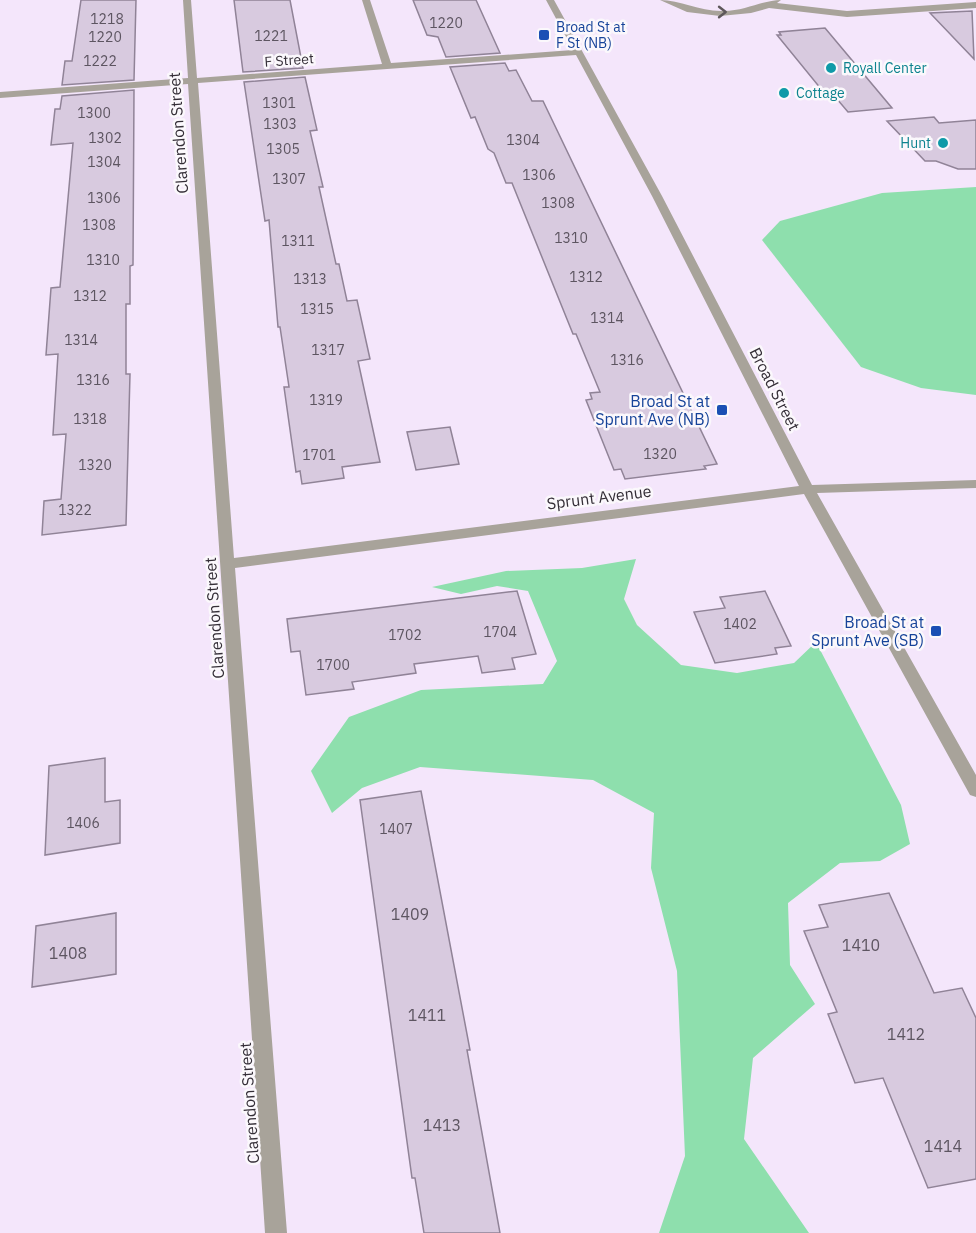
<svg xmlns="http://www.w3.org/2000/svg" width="976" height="1233" font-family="'IBM Plex Sans',sans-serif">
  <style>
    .green { fill: #8edfad }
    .building { fill: #d8cadf; stroke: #908397; stroke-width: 1.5 }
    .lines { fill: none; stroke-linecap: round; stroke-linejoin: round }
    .minor { fill: #a8a39a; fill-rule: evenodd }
    .oneway { stroke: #5d575a }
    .transit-dot { fill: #1a4fb4; stroke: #fbf8fc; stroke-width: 2 }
    .culture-dot { fill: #0f9aa8; stroke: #fbf8fc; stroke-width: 2 }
    .labels { text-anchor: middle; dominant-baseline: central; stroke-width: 5; stroke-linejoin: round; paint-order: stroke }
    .number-label { font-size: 14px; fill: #5d5561 }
    .far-transit-label { font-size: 14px; fill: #164399; stroke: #fbf8fc; text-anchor: start }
    .far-street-label { font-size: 14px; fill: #342e37; stroke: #fbf8fc }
    .far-culture-label { font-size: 14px; fill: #0d838f; stroke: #fbf8fc; text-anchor: start }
    .street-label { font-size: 16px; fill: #342e37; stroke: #fbf8fc }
    .transit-label { font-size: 16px; fill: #164399; stroke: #fbf8fc; text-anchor: end }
    .near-number-label { font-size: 16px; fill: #5d5561 }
  </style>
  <rect width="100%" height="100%" fill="#f4e6fb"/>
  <g class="green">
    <path d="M976 187V395L921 388 861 367 762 240 780 221 882 193Z"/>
    <path d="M636 559 624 599 637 625 681 665 737 673 794 663 816 642 901 805 910 844 880 861 840 863 788 903 790 965 815 1004 753 1058 744 1139 809 1233H659L685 1156 677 971 651 868 654 813 593 780 420 767 362 788 332 813 311 771 349 717 421 690 543 684 557 661 528 591 497 586 461 594 432 587 506 571 582 568Z"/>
  </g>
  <g class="building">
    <path d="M81 0H136L134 80 62 85 65 61H72Z"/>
    <path d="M234 0H290L303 68 243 72Z"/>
    <path d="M413 0H476L500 53 446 57 438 37 427 35Z"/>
    <path d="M972 11 974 59 930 13Z"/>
    <path d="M825 28 892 108 848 112 837 99 830 100 777 35H781L779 32Z"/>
    <path d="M505 63 509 71 516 70 532 101H543L717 464 704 466 706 469 625 479 621 469 614 470 586 400 592 399 590 393 600 392 576 334H573L512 183H506L494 153 488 149 475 117 471 118 450 67Z"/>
    <path d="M305 77 317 130 310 131 323 187H319L336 264H339L347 301 357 300 370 359 358 361 380 462 342 467 344 478 302 484 300 471 296 472 284 387H289L280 327H278L269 220 265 221 244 82Z"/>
    <path d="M134 90 133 265 130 266V304H126V374H130L126 525 42 535 44 501 61 499 66 434 53 435 58 354 46 355 51 288 60 287 73 143 51 145 55 109H60L62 96Z"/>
    <path d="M934 117 939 123 976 120V169H958L936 161H925L887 121Z"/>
    <path d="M450 427 459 464 416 470 407 432Z"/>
    <path d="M517 591 536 654 512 658 515 669 482 673 478 656 414 664 416 673 352 682 354 689 306 695 300 651 291 652 287 619Z"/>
    <path d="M765 591 791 646 775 648 777 654 715 663 694 612 725 608 720 597Z"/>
    <path d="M105 758V802L120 800V843L45 855 49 766Z"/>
    <path d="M421 791 470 1050H467L500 1233H424L415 1178H412L360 800Z"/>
    <path d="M889 893 934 993 962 988 976 1018V1179L928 1188 883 1078 855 1083 828 1014 837 1012 804 931 828 927 819 905Z"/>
    <path d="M116 913V974L32 987 36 926Z"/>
  </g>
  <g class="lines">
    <g class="minor">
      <path d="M183 0H191L197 78 382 64 362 0H370L391 63 573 50 546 0H554L662 196 812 485 976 480V488L817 493 976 775V797L970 795 804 494 235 568 287 1233H265L188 84 0 98V92L188 78ZM576 55 652 196 799 486 234 558 198 83Z"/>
      <path d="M660 0C680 0 699 11 721 11 744 12 762 0 781 0L777 3 847 11 976 2V8L847 17 769 8 751 13 720 16 687 12Z"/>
    </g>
  </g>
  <defs><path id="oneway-chevron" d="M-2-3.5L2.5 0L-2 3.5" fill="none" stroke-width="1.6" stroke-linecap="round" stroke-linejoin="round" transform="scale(1.5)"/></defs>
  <use class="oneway" href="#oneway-chevron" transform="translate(722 12)"/>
  <g class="transit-dot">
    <rect x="538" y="29" width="12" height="12" rx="3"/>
    <rect x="716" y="404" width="12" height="12" rx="3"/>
    <rect x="930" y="625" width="12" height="12" rx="3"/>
  </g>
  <g class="culture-dot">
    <circle cx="831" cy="68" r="6"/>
    <circle cx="784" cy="93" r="6"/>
    <circle cx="943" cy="143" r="6"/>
  </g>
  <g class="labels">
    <g class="number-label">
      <text x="107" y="19">1218</text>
      <text x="446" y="23">1220</text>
      <text x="271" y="36">1221</text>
      <text x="105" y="37">1220</text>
      <text x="100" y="61">1222</text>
      <text x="279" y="103">1301</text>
      <text x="94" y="113">1300</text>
      <text x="280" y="124">1303</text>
      <text x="105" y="138">1302</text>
      <text x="523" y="140">1304</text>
      <text x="283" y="149">1305</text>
      <text x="104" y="162">1304</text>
      <text x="539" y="175">1306</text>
      <text x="289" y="179">1307</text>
      <text x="104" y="198">1306</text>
      <text x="558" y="203">1308</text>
      <text x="99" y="225">1308</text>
      <text x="571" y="238">1310</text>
      <text x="298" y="241">1311</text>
      <text x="103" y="260">1310</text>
      <text x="586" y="277">1312</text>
      <text x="310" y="279">1313</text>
      <text x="90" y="296">1312</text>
      <text x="317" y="309">1315</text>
      <text x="607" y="318">1314</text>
      <text x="81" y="340">1314</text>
      <text x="328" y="350">1317</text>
      <text x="627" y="360">1316</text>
      <text x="93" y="380">1316</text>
      <text x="326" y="400">1319</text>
      <text x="90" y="419">1318</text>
      <text x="660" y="454">1320</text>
      <text x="319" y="455">1701</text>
      <text x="95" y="465">1320</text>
      <text x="75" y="510">1322</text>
      <text x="740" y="624">1402</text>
      <text x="500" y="632">1704</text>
      <text x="405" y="635">1702</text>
      <text x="333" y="665">1700</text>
      <text x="83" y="823">1406</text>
      <text x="396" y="829">1407</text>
    </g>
    <g class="far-transit-label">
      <text x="556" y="27">Broad St at<tspan x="556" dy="16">F St (NB)</tspan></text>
    </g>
    <g class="far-street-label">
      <text transform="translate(289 60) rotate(-4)">F Street</text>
    </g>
    <g class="far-culture-label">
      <text x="843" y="68">Royall Center</text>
      <text x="796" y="93">Cottage</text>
      <text x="931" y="143" text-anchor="end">Hunt</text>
    </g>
    <g class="street-label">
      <text transform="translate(178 133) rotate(-94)">Clarendon Street</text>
      <text transform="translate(775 389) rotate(63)">Broad Street</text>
      <text transform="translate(599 497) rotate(-7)">Sprunt Avenue</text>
      <text transform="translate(214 618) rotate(-94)">Clarendon Street</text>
      <text transform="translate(249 1103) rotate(-94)">Clarendon Street</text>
    </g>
    <g class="transit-label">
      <text x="710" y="401">Broad St at<tspan x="710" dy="18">Sprunt Ave (NB)</tspan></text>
      <text x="924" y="622">Broad St at<tspan x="924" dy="18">Sprunt Ave (SB)</tspan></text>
    </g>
    <g class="near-number-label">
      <text x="410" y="914">1409</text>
      <text x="861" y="945">1410</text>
      <text x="68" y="953">1408</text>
      <text x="427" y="1015">1411</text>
      <text x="906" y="1034">1412</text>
      <text x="442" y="1125">1413</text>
      <text x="943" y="1146">1414</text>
    </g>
  </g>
</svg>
